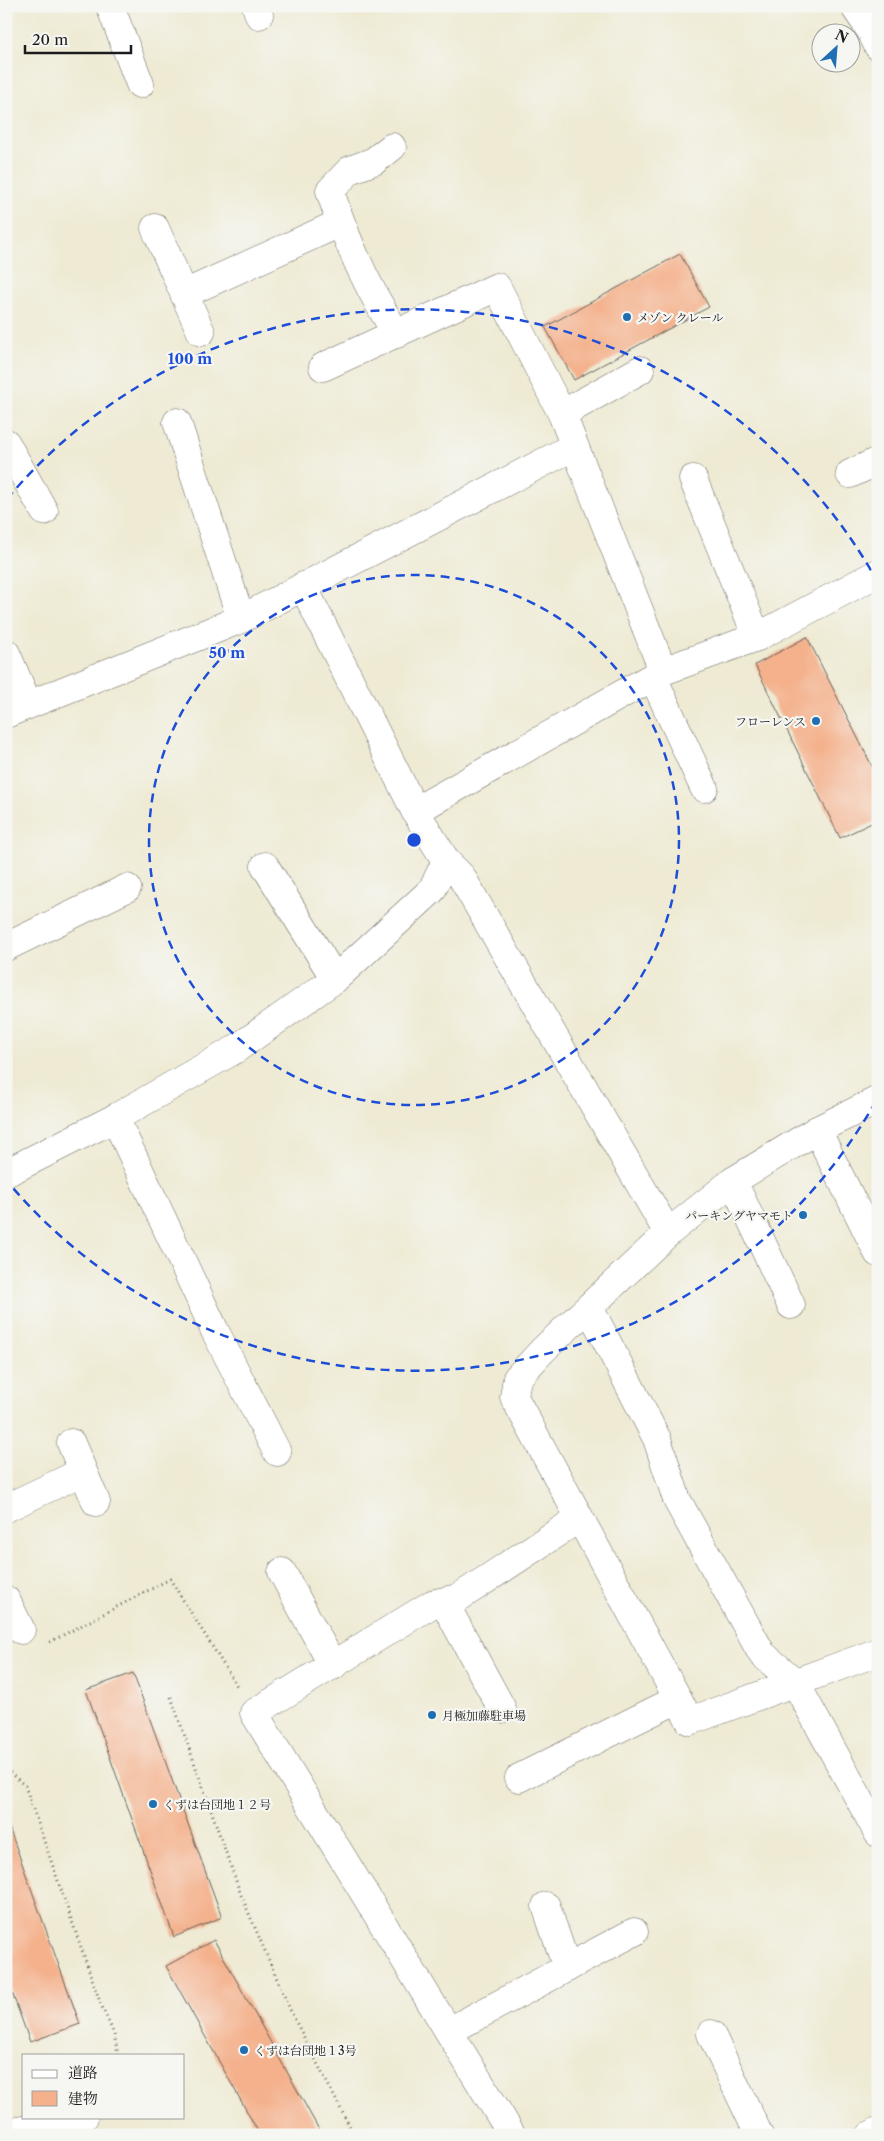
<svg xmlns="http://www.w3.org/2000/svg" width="884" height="2141" font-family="'Libre Caslon Text','Noto Serif JP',serif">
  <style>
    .building { fill: #f4b18c }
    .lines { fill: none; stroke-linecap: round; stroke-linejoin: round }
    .minor-casing { stroke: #66645c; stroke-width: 29 }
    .path { stroke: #66645c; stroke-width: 3; stroke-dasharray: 1 4; stroke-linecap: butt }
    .minor { stroke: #fff; stroke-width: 28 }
    .ring { fill: none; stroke: #1d4ed8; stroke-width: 2.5; stroke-dasharray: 9 6 }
    .poi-dot { fill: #1f6fb2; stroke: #f6f6f2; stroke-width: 2 }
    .labels { text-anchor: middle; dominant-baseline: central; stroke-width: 4.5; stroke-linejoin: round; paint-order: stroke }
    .poi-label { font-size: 12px; fill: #1c1c1c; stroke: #f6f6f2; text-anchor: start }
    .centre { fill: #1d4ed8; stroke: #f6f6f2; stroke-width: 2.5 }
    .ring-label { font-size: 15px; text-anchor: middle; font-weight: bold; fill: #1d4ed8; stroke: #f6f6f2; stroke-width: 4.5; stroke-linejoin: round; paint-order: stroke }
  </style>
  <rect width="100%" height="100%" fill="#f6f6f2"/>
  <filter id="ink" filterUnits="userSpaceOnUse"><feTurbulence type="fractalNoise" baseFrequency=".02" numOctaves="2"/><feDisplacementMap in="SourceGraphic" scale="10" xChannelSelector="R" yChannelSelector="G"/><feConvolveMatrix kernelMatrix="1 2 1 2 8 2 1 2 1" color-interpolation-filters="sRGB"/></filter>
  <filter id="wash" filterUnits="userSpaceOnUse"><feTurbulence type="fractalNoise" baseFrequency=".0096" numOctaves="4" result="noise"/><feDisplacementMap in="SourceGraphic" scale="20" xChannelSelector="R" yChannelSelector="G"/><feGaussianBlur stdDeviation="1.12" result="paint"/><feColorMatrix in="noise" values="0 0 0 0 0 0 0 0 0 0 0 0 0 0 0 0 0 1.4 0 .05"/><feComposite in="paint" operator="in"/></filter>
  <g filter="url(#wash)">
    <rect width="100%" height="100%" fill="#eeead3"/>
    <g id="blocks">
      <g class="building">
        <path d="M680 254 709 307 574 380 545 327Z"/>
        <path d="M807 637 878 778V820L840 838 755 665Z"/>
        <path d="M133 1673 222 1917 174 1937 86 1690Z"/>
        <path d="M6 1819 80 2024 30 2042 6 1976Z"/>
        <path d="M214 1940 322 2135H260L166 1966Z"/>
      </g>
    </g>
  </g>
  <g filter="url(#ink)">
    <use href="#blocks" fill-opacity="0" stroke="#66645c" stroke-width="1"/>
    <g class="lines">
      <defs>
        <g id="minor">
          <path d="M110 6 140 84"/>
          <path d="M256 6 259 15"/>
          <path d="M854 6 871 31 878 46"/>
          <path d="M392 147 374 161 350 170 330 191C346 240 369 291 397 334"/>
          <path d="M155 228 201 332"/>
          <path d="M184 294 340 223"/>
          <path d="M323 367 497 287 562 414 663 671"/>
          <path d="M562 414 640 370"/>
          <path d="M177 422 241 619"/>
          <path d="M6 443 44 511"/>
          <path d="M850 474 878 461"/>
          <path d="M693 479 757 637"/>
          <path d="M303 586 415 811 446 861 461 876 668 1233"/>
          <path d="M6 653 28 704"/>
          <path d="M653 677 704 788"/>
          <path d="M6 714 241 619 573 447"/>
          <path d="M415 811 663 671 757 637 878 573"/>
          <path d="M265 866 335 979"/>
          <path d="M6 947 127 888"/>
          <path d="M878 1100 817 1130 733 1181 668 1233 543 1350 517 1378 514 1397 690 1721 878 1652"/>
          <path d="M115 1118 215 1331 277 1452"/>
          <path d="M817 1130 878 1253"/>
          <path d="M6 1173 115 1118 236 1049 335 979 432 890 446 861"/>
          <path d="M733 1181 791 1305"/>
          <path d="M589 1307 657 1439 677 1500 762 1654 795 1682 878 1833"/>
          <path d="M71 1443 96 1502"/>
          <path d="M6 1508 82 1472"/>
          <path d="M282 1572 333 1666"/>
          <path d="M6 1600 21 1630"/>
          <path d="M444 1602 502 1709"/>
          <path d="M519 1778 678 1699"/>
          <path d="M546 1906 567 1968"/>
          <path d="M449 2031 634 1932"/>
          <path d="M711 2034 759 2135"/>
          <path d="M6 2133 78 2120 84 2117"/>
          <path d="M512 2135 254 1713 432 1604 458 1598 578 1519"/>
          <path d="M871 2135 878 2131"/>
        </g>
      </defs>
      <use href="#minor" class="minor-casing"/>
      <g class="path">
        <path d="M50 1642 170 1579 237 1686"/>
        <path d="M171 1697 241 1895 292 2014 354 2135"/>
        <path d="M6 1769 25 1786 100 2002 114 2034 118 2055"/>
      </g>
      <use href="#minor" class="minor"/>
    </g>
  </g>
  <g class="ring">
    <circle cx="414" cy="840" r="265"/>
    <path d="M876 1101A531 531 0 0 1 7 1181M7 499A531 531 0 0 1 876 579"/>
  </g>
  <g class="poi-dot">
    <circle cx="627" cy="317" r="5"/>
    <circle cx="816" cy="721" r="5"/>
    <circle cx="803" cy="1215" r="5"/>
    <circle cx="432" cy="1715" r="5"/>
    <circle cx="153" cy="1804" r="5"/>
    <circle cx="244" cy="2050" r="5"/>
  </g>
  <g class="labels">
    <g class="poi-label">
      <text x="637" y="317">メゾン クレール</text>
      <text x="806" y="721" text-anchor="end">フローレンス</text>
      <text x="793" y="1215" text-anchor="end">パーキングヤマモト</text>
      <text x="442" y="1715">月極加藤駐車場</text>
      <text x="163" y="1804">くずは台団地１２号</text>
      <text x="254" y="2050">くずは台団地１3号</text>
    </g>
  </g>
  <circle cx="414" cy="840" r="8" class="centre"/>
  <g class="ring-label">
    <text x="190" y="364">100 m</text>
    <text x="227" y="658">50 m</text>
  </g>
  <rect width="884" height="2141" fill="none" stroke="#f6f6f2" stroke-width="25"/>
  <rect x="22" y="2054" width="162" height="65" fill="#f6f6f2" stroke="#9f9f9c"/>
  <rect x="32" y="2070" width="25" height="8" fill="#ffffff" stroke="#9f9f9c"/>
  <text x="68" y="2078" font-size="15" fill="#1c1c1c">道路</text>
  <rect x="32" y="2091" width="25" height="15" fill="#f4b18c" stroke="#9f9f9c"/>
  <text x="68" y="2104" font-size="15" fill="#1c1c1c">建物</text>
  <g transform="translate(836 48) rotate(26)"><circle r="24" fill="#f6f6f2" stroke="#9f9f9c"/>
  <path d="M0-4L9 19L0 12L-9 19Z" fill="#1f6fb2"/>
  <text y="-8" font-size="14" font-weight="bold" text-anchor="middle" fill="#1c1c1c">N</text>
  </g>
  <path d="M25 45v8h106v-8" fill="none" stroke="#1c1c1c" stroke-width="2.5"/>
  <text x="32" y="45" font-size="15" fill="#1c1c1c" stroke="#f6f6f2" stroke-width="4" paint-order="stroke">20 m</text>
</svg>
